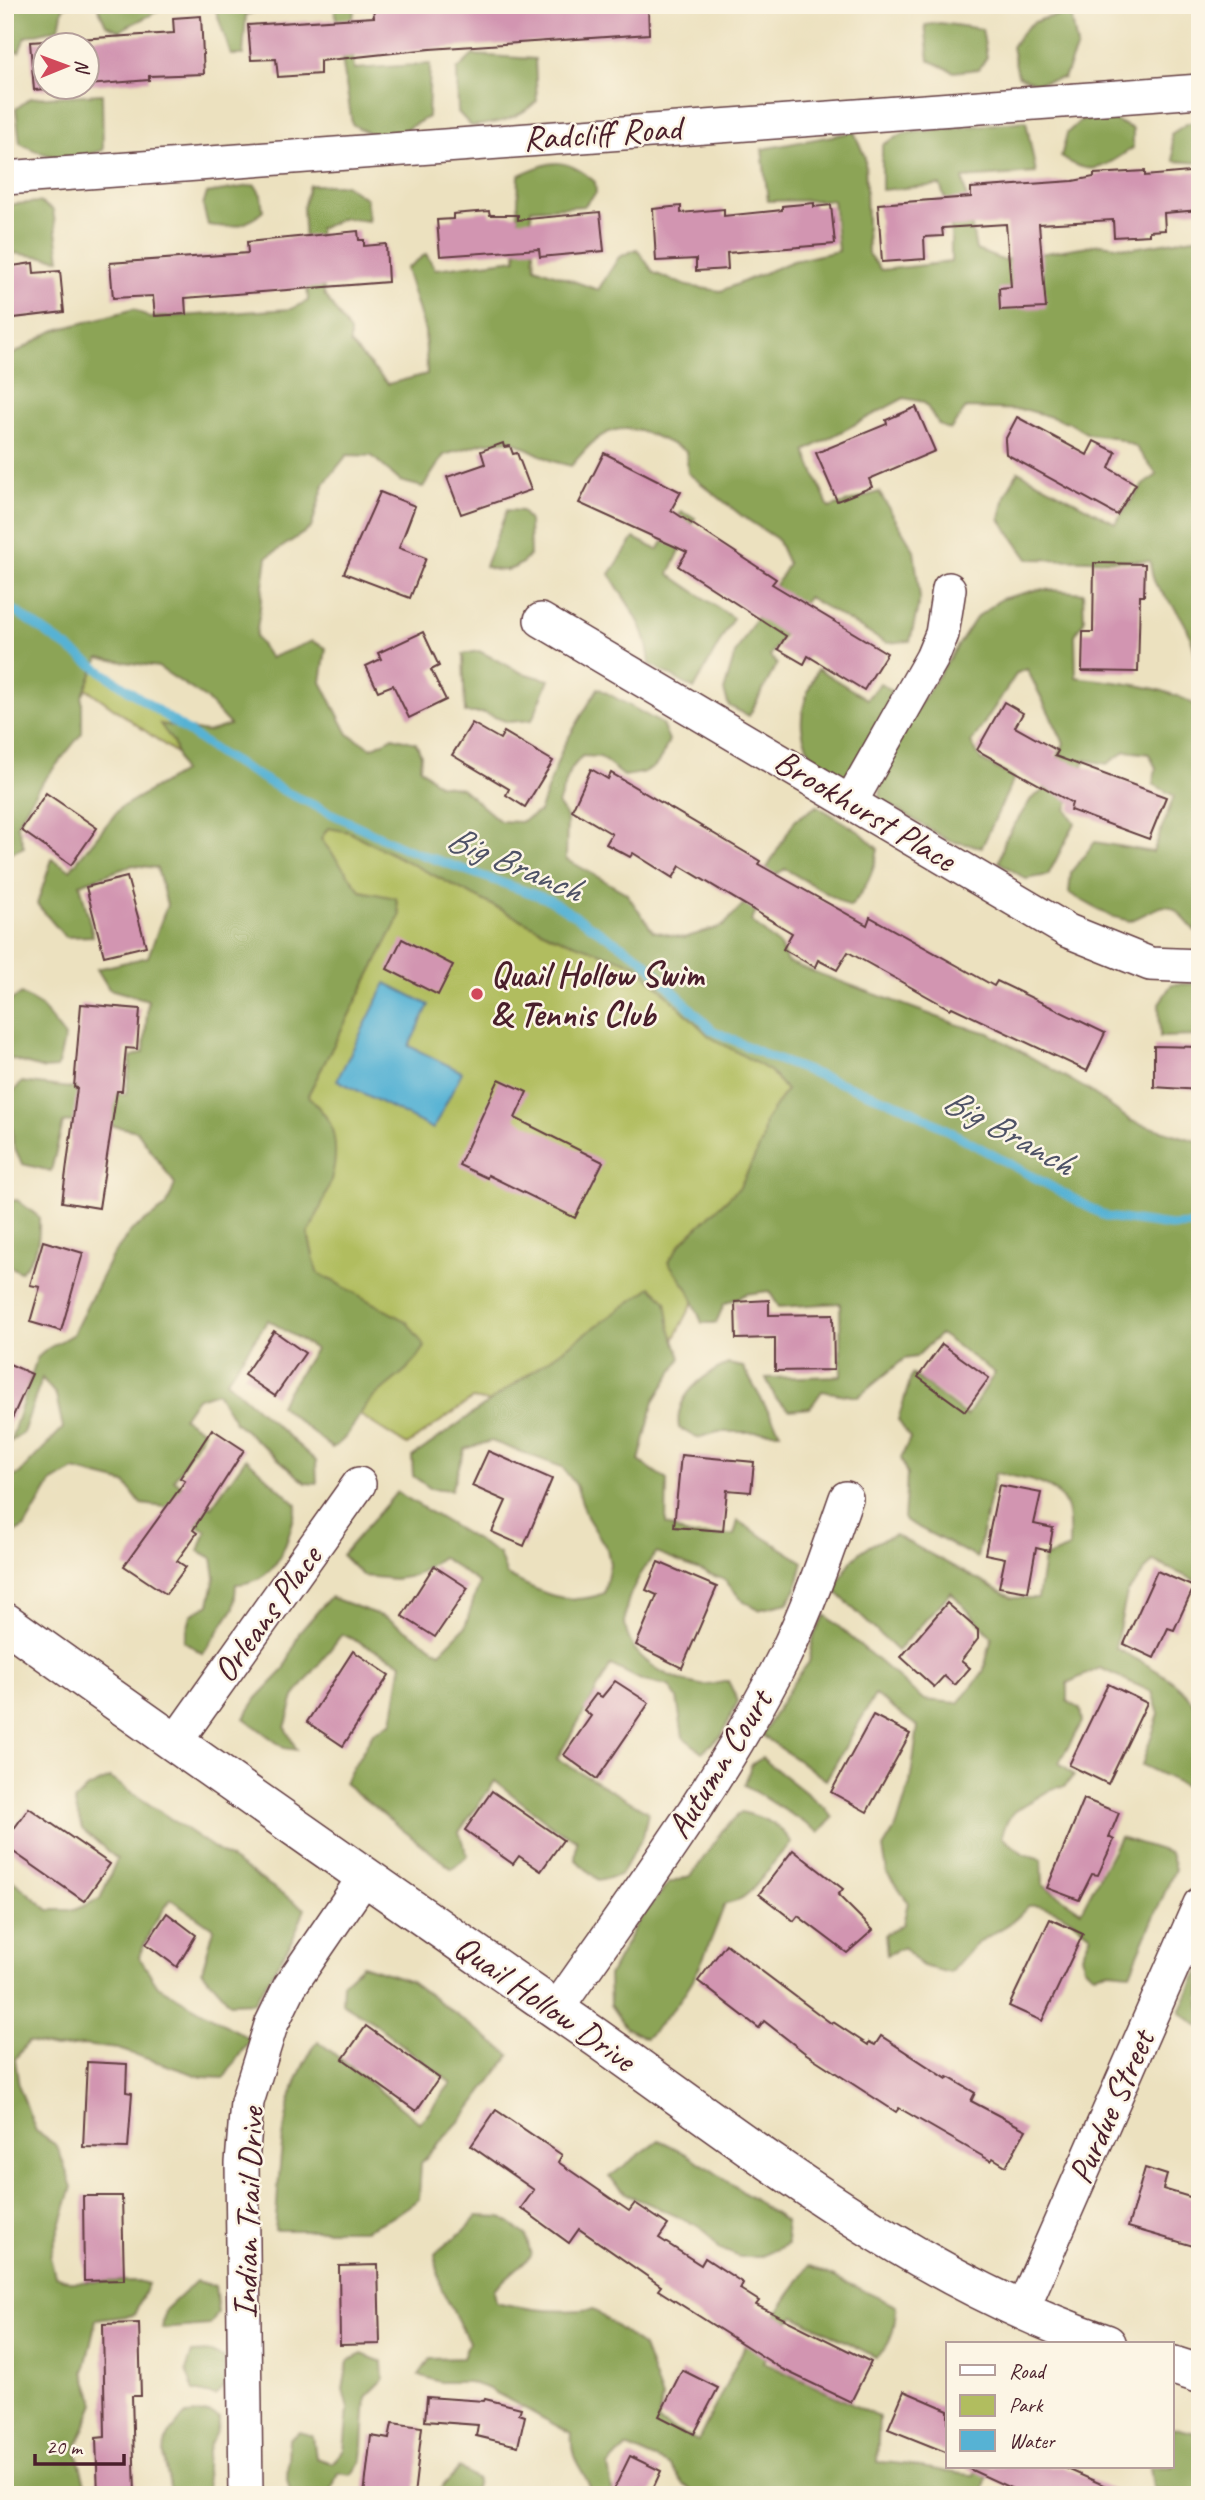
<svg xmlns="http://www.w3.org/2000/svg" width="1205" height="2500" font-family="Caveat,sans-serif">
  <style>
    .green { fill: #b1bd5f; stroke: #7e6e45; stroke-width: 2 }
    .forest { fill: #8ca456; stroke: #6b6240; stroke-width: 2 }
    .water { fill: #56b2d4; stroke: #506880; stroke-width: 2 }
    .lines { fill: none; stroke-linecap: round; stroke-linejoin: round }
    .stream { stroke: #56b2d4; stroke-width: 9 }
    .building { fill: #d295b1 }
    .minor-casing { stroke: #623c41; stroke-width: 36 }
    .tertiary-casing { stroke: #623c41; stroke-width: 41 }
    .minor { stroke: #fff; stroke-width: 33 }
    .tertiary { stroke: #fff; stroke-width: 38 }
    .poi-dot { fill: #d1495b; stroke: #fcf5e5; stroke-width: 2.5 }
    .labels { text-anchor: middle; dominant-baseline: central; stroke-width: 5; stroke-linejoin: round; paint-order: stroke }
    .street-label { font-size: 35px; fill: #4a1f2b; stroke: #fcf5e5 }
    .poi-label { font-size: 35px; font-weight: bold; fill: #4a1f2b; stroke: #fcf5e5; text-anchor: start }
    .water-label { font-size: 37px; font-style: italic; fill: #4e5266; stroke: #fcf5e5 }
  </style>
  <rect width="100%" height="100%" fill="#fcf5e5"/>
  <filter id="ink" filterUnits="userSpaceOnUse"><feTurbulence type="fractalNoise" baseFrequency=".0143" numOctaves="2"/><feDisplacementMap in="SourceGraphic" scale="14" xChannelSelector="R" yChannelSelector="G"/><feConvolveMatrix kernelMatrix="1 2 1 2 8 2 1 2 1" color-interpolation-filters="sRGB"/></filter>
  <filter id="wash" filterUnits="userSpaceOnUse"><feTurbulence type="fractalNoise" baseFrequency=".00686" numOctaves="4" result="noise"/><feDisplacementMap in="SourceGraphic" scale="28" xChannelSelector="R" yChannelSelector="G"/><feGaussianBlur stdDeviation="1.57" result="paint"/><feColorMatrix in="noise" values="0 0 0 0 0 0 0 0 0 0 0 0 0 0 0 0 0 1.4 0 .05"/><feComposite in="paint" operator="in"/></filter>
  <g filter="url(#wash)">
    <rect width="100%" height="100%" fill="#ece1bf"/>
    <path class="green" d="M5 572 50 636 220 754 550 901 905 1107 741 1209 631 1424 472 1399 407 1445 344 1405 355 1327 223 1220 313 852 83 686Z"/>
    <g class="forest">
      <path d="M5 5H70L63 8 59 28 25 37 19 52 5 48Z"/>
      <path d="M97 5H166C152 17 135 21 120 31L106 25Z"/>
      <path d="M209 5H270L246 15 243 55H231L216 11Z"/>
      <path d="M334 5H356L351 24 354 69 430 64 428 117C397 134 384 145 352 124Z"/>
      <path d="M1071 13 1077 47 1064 78 1036 83 1018 76 1012 47C1030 18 1038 19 1071 13Z"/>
      <path d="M940 23 982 29 987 57 979 69 954 72 929 60 925 25Z"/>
      <path d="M473 55 535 59 537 101C518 119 497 124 471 126L458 112 457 70Z"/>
      <path d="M102 94 103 150C71 161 49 160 20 143L16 109 30 98Z"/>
      <path d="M1112 119 1133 129V148C1104 166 1094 179 1061 157L1067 133 1081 120Z"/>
      <path d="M1026 121 1036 173 963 178 976 250 1002 260 1100 244 1133 248 1200 237V931H1195C1165 896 1170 903 1130 921L1110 916 1069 893 1071 872 1095 842 1153 852 1174 796 1153 784 1156 768 1149 754 1126 751 1107 764 1085 760 1066 809 1075 823 1048 875 1026 879 999 862 1005 840 1031 799 1044 790 1064 743 1027 669 1017 673 971 743 981 760 1014 778 982 847 949 841 880 799 883 761 976 618 1001 599 1040 589 1083 593 1084 621 1075 635 1076 677C1117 683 1161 684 1195 705 1199 669 1198 637 1174 607 1158 587 1153 588 1150 561L1028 559 1000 519 1005 496 1018 471 1115 523 1143 485 1157 475 1135 446 1112 437 1088 434 1068 422 1027 410 966 408 950 430 939 425 924 402 904 398 805 451 829 508 879 492 914 550 920 598 910 641 886 643 808 597 770 656 777 664 749 716 729 706 724 691 735 654 788 564 777 539 742 516 688 473 686 451C660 439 631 419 603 435 591 441 580 456 571 466L552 461 511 440 483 443 444 455 423 487 400 481 372 456 347 455 324 484 311 528 267 557 256 637 270 658 312 641 326 648 321 682 348 734 372 748 393 737 416 743 421 755 420 768 438 784 461 788 500 821 520 822 539 812 563 747 598 688 662 724 669 740C658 768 655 772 624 776L600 757 582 756 571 769 558 804 567 817 566 859 626 893 653 931 684 938 723 926 750 897 795 820 817 806 861 833 878 849C874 872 866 890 850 907L785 869 777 874 751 921 780 946 787 962 959 1025 989 1033 1090 1091 1131 1121 1200 1142V1583L1153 1561 1127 1593 1115 1648C1141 1661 1191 1685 1199 1716 1205 1735 1200 1772 1200 1793L1142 1765 1159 1714 1152 1692 1100 1668 1067 1683V1701L1080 1709 1082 1722 1059 1763 1074 1775 1064 1787C1051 1787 1049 1791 1038 1797 1019 1807 1006 1814 1002 1837L1024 1854 1042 1859 1043 1885 1081 1911 1120 1837 1170 1853 1175 1869 1130 1973 1109 1971 1094 1974 1084 1967 1082 1955 1091 1935C1072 1920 1053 1904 1028 1906 1010 1927 1004 1926 982 1940 969 1949 960 1961 950 1973L922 1966 904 1947 887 1955 885 1934 903 1924 908 1902 887 1873 883 1848 897 1825 910 1783 918 1727 875 1695 826 1780 762 1735 793 1683 809 1662 814 1635 825 1615 924 1700 958 1703 983 1673 992 1637 951 1592 897 1651 835 1591C850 1556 860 1547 895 1535L1012 1598H1038L1044 1558 1069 1548C1069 1537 1070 1525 1068 1514 1064 1481 1019 1478 995 1473L977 1558 904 1520 907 1475 901 1458 910 1438 898 1420 912 1374 967 1416 995 1373 940 1334 916 1357 904 1359 858 1397 822 1391 810 1408 790 1410 776 1399 766 1378 841 1376 840 1303 779 1307 769 1291 746 1294 724 1304 716 1323H702L689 1291 668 1262 683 1241 740 1187 762 1142 765 1121 786 1090 770 1071 710 1037 636 965 553 936 349 832 328 828 321 839 361 891 396 898 400 916 308 1095C315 1104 327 1115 331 1126 344 1164 324 1201 308 1234L317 1272 407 1322 425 1347C409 1373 389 1381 370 1401 355 1417 352 1437 332 1448L279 1405 315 1349 268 1320 226 1381 316 1461 317 1484 306 1483 235 1422 217 1392 196 1399 183 1418 204 1431 174 1480 211 1507 246 1458 297 1505C288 1540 280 1583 236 1584L234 1608 203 1654 184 1641 191 1615 209 1604 215 1577 212 1558 199 1551 206 1531 165 1507 141 1504 125 1483 74 1470 51 1483 25 1527 5 1538V1483L20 1473 63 1428 56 1395 42 1378 23 1433 10 1442 37 1358 47 1349 73 1334 112 1256 132 1230 166 1207 175 1184 137 1131 83 1119 63 1123 51 1171 22 1164 13 1144 10 1095 22 1082 126 1095 131 1057 144 1052 148 1000 109 989 97 969 148 957 167 905 157 868 133 865 80 884 93 936 65 937 37 904 52 859 70 870 120 808 182 772 173 742 160 724 207 732 230 725 205 698 158 667 99 658 82 697V733L38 788 17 824 24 847 5 856V359L53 331 134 309 149 318 291 309 308 301 303 208 309 185H345L366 198 369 221 344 218 319 229 324 294 350 332V344L388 384 427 374 425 331 406 269 426 254 435 269 516 259 519 175C552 160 566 156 595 182L596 193 584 206 531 209 535 267 598 290 619 257 637 249 654 273 687 286 721 291 793 261 838 251 833 200 768 201 762 149 854 132 865 157 868 254 881 270 951 262V216L940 185 882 190V145L904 133Z"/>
      <path d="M1200 122V163L1174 161 1171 134 1188 123Z"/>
      <path d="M255 185 261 195 263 211C246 227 231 229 208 225L203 206 207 193Z"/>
      <path d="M39 202 53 210 60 259 12 253 5 255V205Z"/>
      <path d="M507 510 522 511 529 521 530 555C518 569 503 575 485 566Z"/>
      <path d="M681 512 695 518 669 574 733 618 694 689 650 664C646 620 629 610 610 574L634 538 658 550Z"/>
      <path d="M479 651 522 673 549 680 532 720 508 722 484 713H465L463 654Z"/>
      <path d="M818 669 867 699 880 683 897 695 850 780 837 784C796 747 792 719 818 669Z"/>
      <path d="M1172 984H1200V1036L1160 1037 1159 1003Z"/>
      <path d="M21 994 41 1006 65 1037 57 1068 44 1069 5 1057V1004Z"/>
      <path d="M17 1200 39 1217C40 1241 37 1255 20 1272L5 1263V1202Z"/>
      <path d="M651 1287 666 1301 670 1328 681 1358 654 1401 639 1461 667 1480 666 1524 689 1536 734 1535 738 1521 803 1562 796 1589 787 1603 758 1610 740 1598 725 1580 656 1553C644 1568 629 1591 626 1610 618 1653 664 1679 701 1685 709 1686 719 1683 728 1681L738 1701 722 1735 702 1752 683 1737 677 1698 669 1686 643 1681 611 1665 557 1759 648 1812 643 1837 620 1875 599 1881 575 1859 577 1840 556 1829 495 1781 459 1832 468 1856 452 1869 344 1783 373 1733 392 1722 402 1663 342 1634 294 1697 285 1728 297 1750 284 1748 244 1718 257 1698 284 1670 299 1633 330 1597 387 1618 440 1652 465 1627 479 1583 442 1557 414 1576 395 1579 363 1576 342 1555 397 1492 499 1554 507 1575C539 1592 569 1608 604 1593L610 1564 607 1549 587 1517 576 1485 562 1467 491 1441 465 1449 451 1490 430 1488 413 1476 412 1457Z"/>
      <path d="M728 1364 743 1367 780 1432H718L697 1438 679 1428C674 1397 702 1375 728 1364Z"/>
      <path d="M762 1758 825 1808 833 1818 819 1832 745 1785 751 1765Z"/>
      <path d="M110 1778 305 1909 292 1941 254 2002 230 2003 202 1971 214 1929 171 1899 152 1927 139 1957 158 1986 250 2039 224 2078 202 2077 118 2049 83 2045 55 2048 28 2042 15 2059 19 2087 36 2131 57 2146 72 2187 50 2257 55 2276 73 2282 138 2281 148 2284 134 2315 96 2320 84 2372 95 2403 76 2449 88 2495H5V1874L49 1910H74L100 1899 117 1859 82 1829 74 1801 86 1789Z"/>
      <path d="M741 1812C762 1817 780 1824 792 1843 768 1861 756 1901 725 1904 702 1963 693 1994 646 2038L626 2028 610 2005 609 1976 637 1923 668 1884 692 1875 722 1831Z"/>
      <path d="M362 1965 411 1981 510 2055 466 2114 421 2163 419 2199 393 2217 365 2230H275C281 2166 278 2095 318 2041L420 2123 451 2083 374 2023 342 2003 343 1983Z"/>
      <path d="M1200 1968V2027L1180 2012Z"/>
      <path d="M659 2140C705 2161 743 2194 785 2221L788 2244 760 2257H740L720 2249 701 2227 627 2194 609 2177Z"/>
      <path d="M477 2216 501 2217 526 2235 531 2256 494 2289 496 2302C528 2310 560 2313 593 2309L643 2347 662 2398 658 2422 698 2441 750 2336 775 2316 809 2265 896 2306C895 2326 893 2345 876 2357L795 2316 776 2333 763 2362 879 2417 877 2462C911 2462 941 2473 974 2475L977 2467H990L982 2495H699L683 2484 670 2465 626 2447 608 2466 613 2495H592C587 2469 569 2465 572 2434L489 2389 469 2382H440L419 2375 430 2359 463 2358 469 2342 441 2288 435 2254C450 2239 465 2233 477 2216Z"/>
      <path d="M196 2281 215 2286 218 2313 210 2325 162 2329 165 2310Z"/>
      <path d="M211 2352 224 2358 225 2386 215 2396 194 2391 186 2371 192 2353Z"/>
      <path d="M362 2354 382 2362 383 2380 366 2397 362 2461 351 2475 338 2473 331 2492 291 2495 287 2480 289 2439 299 2432 313 2436 316 2458 332 2463 344 2450 348 2409 343 2390 348 2361Z"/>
      <path d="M209 2413 219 2417C220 2428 214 2434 210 2444 204 2460 205 2479 211 2495L171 2491C163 2453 156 2444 186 2415Z"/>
      <path d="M1172 2427 1200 2434V2495L1153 2488 1150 2467H1172Z"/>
      <path d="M459 2468 477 2480 473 2495H435Z"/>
    </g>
    <path class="water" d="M386 983 429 1005 409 1046 462 1072 433 1129 337 1080Z"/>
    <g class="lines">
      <path class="stream" d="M5 604 220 754 286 792 406 849 550 900 641 958 712 1030 770 1057 905 1107 1107 1217 1170 1226 1200 1225"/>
    </g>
    <g id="blocks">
      <g class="building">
        <path d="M373 5H426V8L648 5 649 34 430 49 320 61V74L278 77 276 59 251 60 248 25 374 17Z"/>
        <path d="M201 16 204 74 149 76V80L88 85V46H46V88H61L34 90 30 42 174 33 173 18Z"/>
        <path d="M1145 171V176L1200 171V210L1164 213 1165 230 1149 231V235L1114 237 1113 220 1039 224 1046 308 1000 310 999 288 1011 287 1006 224 942 228 943 236 924 237 925 259 882 262 878 204 971 197V188L1073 181 1094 177V174Z"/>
        <path d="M814 203V207L831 205 835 244 727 253 728 269 696 271V259L656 261 653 209 681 206V213L724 209V216L782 210V206Z"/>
        <path d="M489 211 490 215H518V220L600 212 604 251 540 257 539 249 440 256 437 220 453 219V214Z"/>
        <path d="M358 231 359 240H364V246L386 244 388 282 185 298 186 314 155 316 153 296 113 298 110 263 248 253 247 242Z"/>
        <path d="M33 263 34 273 60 271 64 312 5 319V267Z"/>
        <path d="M916 407 935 451 869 479 872 487 837 501 816 453 887 424 886 420Z"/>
        <path d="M1017 417 1087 455 1094 441 1116 452 1109 468 1136 484 1117 515 1006 454 1005 440Z"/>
        <path d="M503 443 504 447 510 446 513 454 517 453 531 490 461 514 447 477 485 464 481 451Z"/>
        <path d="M604 453 681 492 671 510 776 579 772 584 887 653 864 690 808 656 804 664 778 649 786 636 678 566 687 552 579 503Z"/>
        <path d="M380 492 415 506 399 548 426 558 410 598 344 573Z"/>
        <path d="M1094 563 1145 564 1144 596H1140L1138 672 1082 671 1083 632H1093Z"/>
        <path d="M423 632 439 666 431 670 446 700 409 718 393 685 378 691 366 666 381 659 378 653Z"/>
        <path d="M1004 702 1023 713 1015 727 1058 751 1055 756 1166 797 1149 839 1070 810 1072 803 977 750Z"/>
        <path d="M472 723 500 739 504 732 553 761 525 807 506 795 509 789 452 755Z"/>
        <path d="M591 769 608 779 611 773 760 861 758 864 867 925 870 917 994 986 997 981 1105 1033 1087 1071 952 1007 950 1009 848 952 837 970 818 960 815 967 783 949 792 933 680 866 673 878 633 853 630 857 606 844 612 834 572 810Z"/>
        <path d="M46 793 97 828 71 865 21 830Z"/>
        <path d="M127 877 146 946 104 956 86 887Z"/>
        <path d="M402 939 453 965 438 995 387 969Z"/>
        <path d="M81 1004 140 1009 137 1049 126 1048 122 1091H117L99 1208 62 1202 77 1088 74 1087Z"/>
        <path d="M1154 1046 1200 1047V1090L1154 1087Z"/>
        <path d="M499 1079 527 1092 515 1118 603 1162 575 1218 488 1175 487 1178 459 1165Z"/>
        <path d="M43 1241 83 1253 61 1331 30 1322 40 1287 30 1285Z"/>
        <path d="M769 1300V1315L833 1314 834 1370 775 1371V1338L736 1339 735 1302Z"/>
        <path d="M274 1331 305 1353 275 1396 244 1375Z"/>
        <path d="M942 1344 989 1378 965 1411 918 1377Z"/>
        <path d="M5 1362 32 1374 5 1434Z"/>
        <path d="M212 1429 244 1450 193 1530 197 1533 177 1561 186 1567 166 1594 124 1566 185 1481 180 1478Z"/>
        <path d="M488 1451 552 1479 524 1546 492 1532 506 1501 472 1486Z"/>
        <path d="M681 1455 754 1462 751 1492 727 1490 723 1531 674 1527Z"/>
        <path d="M999 1485 1041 1493 1034 1524 1053 1528 1049 1551 1036 1548 1028 1592 999 1587 1005 1558 985 1554Z"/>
        <path d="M658 1562 717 1587 682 1668 636 1645 657 1595 646 1590Z"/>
        <path d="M434 1566 468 1588 435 1637 402 1616Z"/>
        <path d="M1157 1571 1194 1587 1174 1630 1168 1628 1154 1658 1124 1644Z"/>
        <path d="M947 1603 978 1630V1639L961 1661 970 1668 955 1685 944 1676 934 1687 901 1657Z"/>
        <path d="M353 1651 389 1675 343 1746 307 1722Z"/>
        <path d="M615 1681 649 1703 597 1779 564 1755 591 1716 584 1710 596 1694 602 1697Z"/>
        <path d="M1108 1684 1147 1703 1108 1784 1069 1765Z"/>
        <path d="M873 1715 910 1734 867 1812 831 1792Z"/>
        <path d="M492 1791 563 1840 541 1871 519 1856 513 1864 465 1830Z"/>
        <path d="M1084 1799 1119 1813 1109 1837 1114 1840 1098 1875 1092 1874 1079 1900 1047 1888Z"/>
        <path d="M29 1808 110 1864 84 1901 5 1846V1841Z"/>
        <path d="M793 1850 843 1889 838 1895 873 1930 847 1953 798 1916 794 1921 759 1894Z"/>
        <path d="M167 1913 196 1935 177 1967 146 1944Z"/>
        <path d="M1050 1919 1083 1934 1042 2021 1009 2006Z"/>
        <path d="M726 1944 832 2024 833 2022 868 2045 869 2042 875 2045 881 2036 947 2079 948 2077 975 2093 971 2101 1026 2130 1006 2166 993 2158 991 2161 899 2108 896 2112 805 2053 764 2021 759 2028 698 1981Z"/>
        <path d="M366 2026 439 2078 416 2111 343 2059Z"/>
        <path d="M87 2062 127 2064 126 2092 132 2093 128 2148 83 2147Z"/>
        <path d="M496 2110 562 2155 558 2162 629 2211 635 2203 668 2225 659 2238 701 2265 705 2258 743 2283 740 2289 759 2301 756 2305 871 2362 851 2402 782 2369 658 2290 661 2286 579 2229 569 2243 521 2208 534 2190 471 2146Z"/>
        <path d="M1145 2168 1167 2175 1163 2189 1200 2200V2248L1128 2227Z"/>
        <path d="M83 2196H122L124 2280 84 2281Z"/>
        <path d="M378 2265 380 2344 340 2345 339 2266Z"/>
        <path d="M139 2323 141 2396H132L135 2495H98L96 2438 105 2437 103 2324Z"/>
        <path d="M682 2370 718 2388 694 2434 659 2416Z"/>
        <path d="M904 2391 948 2410V2453L888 2429Z"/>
        <path d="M427 2397 484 2401 485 2399 521 2408 519 2414 525 2416 518 2446 476 2436 478 2425 425 2421Z"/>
        <path d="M392 2423 422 2427 414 2495H364L371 2436 389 2439Z"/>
        <path d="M630 2456 661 2471 650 2495H611Z"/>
        <path d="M965 2467H1063L1126 2495H1026Z"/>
      </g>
    </g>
  </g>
  <g filter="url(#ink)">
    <use href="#blocks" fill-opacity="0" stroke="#623c41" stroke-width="2"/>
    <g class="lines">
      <defs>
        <g id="minor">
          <path d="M5 178 1200 91"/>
          <path d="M541 620 1068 931 1150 964 1200 966"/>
          <path d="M851 801 932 658 942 634 949 589"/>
          <path d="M174 1744 359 1484"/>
          <path d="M556 2010C634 1898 723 1779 784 1657 809 1606 827 1552 846 1498"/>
          <path d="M1022 2310 1200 1904"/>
          <path d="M246 2495 242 2163 247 2102 271 2025 290 1986 364 1878"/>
        </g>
        <g id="tertiary">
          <path d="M5 1622C201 1763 399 1900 597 2038 758 2152 918 2280 1107 2344"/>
          <path d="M1172 2365 1200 2374"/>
        </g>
      </defs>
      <use href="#minor" class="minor-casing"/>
      <use href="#tertiary" class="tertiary-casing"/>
      <use href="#minor" class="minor"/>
      <use href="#tertiary" class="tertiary"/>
    </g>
  </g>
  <circle class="poi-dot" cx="477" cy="994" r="7"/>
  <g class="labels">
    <g class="street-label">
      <text transform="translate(602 133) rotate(-4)">Radcliff Road</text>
      <text transform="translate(865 810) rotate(31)">Brookhurst Place</text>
      <text transform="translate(267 1614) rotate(-54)">Orleans Place</text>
      <text transform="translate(719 1764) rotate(-58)">Autumn Court</text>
      <text transform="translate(545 2003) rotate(35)">Quail Hollow Drive</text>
      <text transform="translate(1111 2107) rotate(-66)">Purdue Street</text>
      <text transform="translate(248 2213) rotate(-88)">Indian Trail Drive</text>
    </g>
    <g class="poi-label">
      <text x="491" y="974">Quail Hollow Swim<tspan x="491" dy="40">&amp; Tennis Club</tspan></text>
    </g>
    <g class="water-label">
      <text transform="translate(515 863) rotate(23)">Big Branch</text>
      <text transform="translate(1009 1131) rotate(29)">Big Branch</text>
    </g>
  </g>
  <rect width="1205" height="2500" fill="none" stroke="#fcf5e5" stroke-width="28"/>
  <rect x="946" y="2342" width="228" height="126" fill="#fcf5e5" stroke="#b59f9b" stroke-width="2"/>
  <rect x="960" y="2365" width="35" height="10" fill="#ffffff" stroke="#b59f9b" stroke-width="2"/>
  <text x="1009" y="2378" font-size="21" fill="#4a1f2b">Road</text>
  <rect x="960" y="2395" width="35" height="21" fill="#b1bd5f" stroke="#b59f9b" stroke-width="2"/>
  <text x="1009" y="2412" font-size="21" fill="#4a1f2b">Park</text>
  <rect x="960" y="2430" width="35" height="21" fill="#56b2d4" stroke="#b59f9b" stroke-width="2"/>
  <text x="1009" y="2448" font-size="21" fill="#4a1f2b">Water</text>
  <g transform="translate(66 66) rotate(89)"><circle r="33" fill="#fcf5e5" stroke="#b59f9b" stroke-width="2"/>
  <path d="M0-5L12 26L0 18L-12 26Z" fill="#d1495b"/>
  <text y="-10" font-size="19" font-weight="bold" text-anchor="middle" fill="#4a1f2b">N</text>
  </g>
  <path d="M35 2454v10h89v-10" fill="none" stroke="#4a1f2b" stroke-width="3.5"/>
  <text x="46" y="2454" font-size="21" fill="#4a1f2b" stroke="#fcf5e5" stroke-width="5" paint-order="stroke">20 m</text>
</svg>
